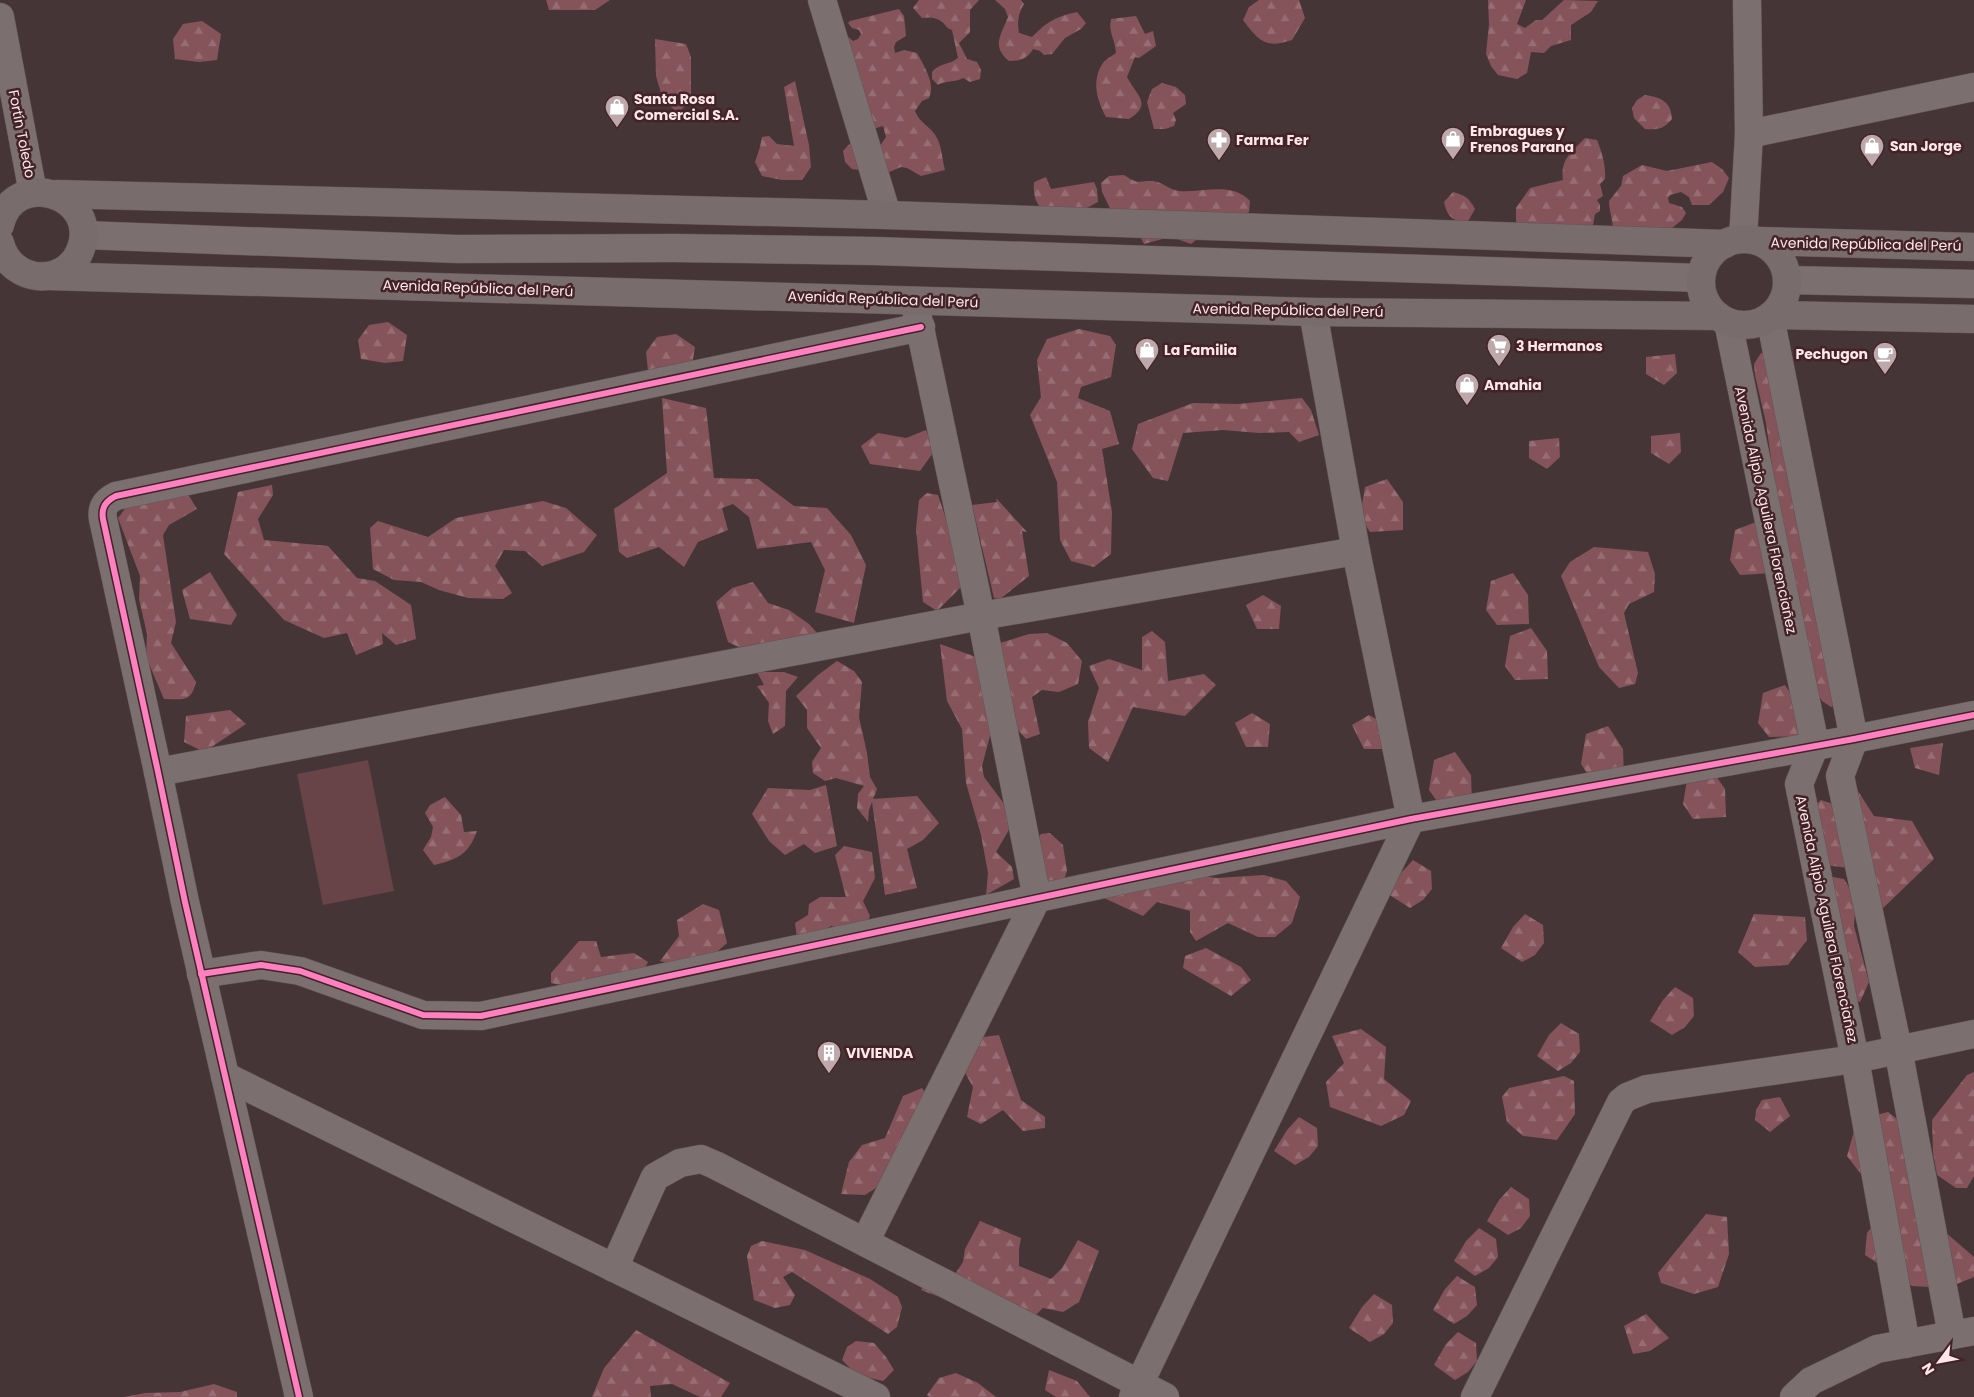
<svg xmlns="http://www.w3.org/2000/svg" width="1974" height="1397" font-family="Poppins,sans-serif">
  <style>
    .forest { fill: url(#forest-firs) }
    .park { fill: #684448 }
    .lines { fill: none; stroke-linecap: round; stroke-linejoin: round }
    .minor-casing { stroke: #625354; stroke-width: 29 }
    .highway-casing { stroke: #625354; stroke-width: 29 }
    .minor { stroke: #7b6f70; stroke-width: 28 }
    .highway { stroke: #796c6d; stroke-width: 28 }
    .cycleway-casing { stroke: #432327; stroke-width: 9 }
    .cycleway { stroke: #ff80c0; stroke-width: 6 }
    .labels { text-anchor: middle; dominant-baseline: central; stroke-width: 5; stroke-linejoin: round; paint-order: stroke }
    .poi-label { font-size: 14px; font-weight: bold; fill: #fde7e9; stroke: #432327; text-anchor: start }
    .street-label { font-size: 14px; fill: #fde7e9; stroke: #432327 }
  </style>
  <defs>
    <pattern id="forest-firs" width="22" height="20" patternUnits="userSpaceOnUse" patternTransform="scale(1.25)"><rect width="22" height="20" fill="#84545a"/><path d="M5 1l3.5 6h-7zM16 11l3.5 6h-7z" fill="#966d72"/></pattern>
  </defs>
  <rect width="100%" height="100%" fill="#463537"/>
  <g class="forest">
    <path d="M546 0H610L595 10H549Z"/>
    <path d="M919 0H979L970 10V32L959 43 967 59 977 62 981 70 980 79 970 82 963 78C955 83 945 80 938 85L932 79V72C941 62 947 66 958 58L952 30C946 28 946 25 942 22 936 17 929 17 922 18L913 8Z"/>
    <path d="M995 0H1021L1024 4C1018 14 1017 22 1019 33L1032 37C1048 21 1055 17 1077 12L1086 23 1081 29 1065 38 1052 54 1044 55 1040 51 1033 49C1027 59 1020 61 1009 61 991 46 1001 35 1008 17L1005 9Z"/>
    <path d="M1259 0H1299L1305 18 1292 40C1265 49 1259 41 1243 20L1249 7Z"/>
    <path d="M1488 0H1526L1517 24 1525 28 1536 20H1542L1564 0 1598 1 1591 12 1571 25V40L1551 46 1544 53 1531 52 1527 73 1517 79 1498 75 1491 66 1486 54 1489 24Z"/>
    <path d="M899 9 904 16 906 36 896 42 894 47 895 53 904 50 917 53C924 66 936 84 929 98L922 101 915 111C921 125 931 126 937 138 942 147 942 160 945 170L921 176 907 168 901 167 887 173 852 169 845 162 843 151 856 137 880 146 886 137 883 126 873 129 846 35 853 41 858 39 861 34 859 30 852 28 848 23 850 21Z"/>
    <path d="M1136 16 1145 34 1153 31 1156 46 1139 58 1135 57 1127 77C1137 96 1153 104 1129 119L1106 117C1097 100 1091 80 1103 63 1106 59 1112 56 1116 53 1115 39 1108 32 1111 19Z"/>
    <path d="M202 21 221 34 217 60 199 62 175 59 173 39 183 24Z"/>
    <path d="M655 39 686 44 691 57V100L678 113 663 100 656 76Z"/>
    <path d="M795 81 809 145 811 167 802 180H782L762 176 755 162 760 147 762 137 769 136 777 144 794 146 784 87Z"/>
    <path d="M1162 83 1176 87 1185 95 1186 104 1173 113 1176 120 1174 126 1165 129H1154L1147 102 1152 89Z"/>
    <path d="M1645 95C1661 97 1671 102 1672 119 1664 129 1657 130 1645 129L1634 118 1632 108 1637 100Z"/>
    <path d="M1585 138 1597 140C1602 153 1606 165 1605 179L1600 184 1603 196 1597 200 1600 205V211L1595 214 1593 225 1575 231 1522 232 1516 221V208L1530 188 1563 180C1560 159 1572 152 1585 138Z"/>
    <path d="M1712 162 1722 169 1729 178 1723 192 1709 205H1692L1689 197 1681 192 1670 195 1668 198 1669 203 1682 207 1686 213 1682 220 1672 228 1613 231C1613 220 1609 211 1609 201L1621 186 1623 176 1642 165 1667 171Z"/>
    <path d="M1124 175C1141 186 1136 180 1153 181 1162 182 1170 190 1179 191 1201 193 1232 181 1250 201L1249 212C1230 224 1208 229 1191 244L1177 239 1175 227 1166 238 1144 244 1136 228 1121 218 1110 208 1102 192 1101 183 1109 176Z"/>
    <path d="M1046 177 1051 189 1094 182 1097 189 1098 202 1062 221C1043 213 1032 205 1034 182Z"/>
    <path d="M1453 192C1465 195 1469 198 1475 209L1467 223C1452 221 1447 216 1444 202Z"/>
    <path d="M388 322 407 335 403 361 385 363 361 359 358 340 369 325Z"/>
    <path d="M1079 329 1110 336 1116 345 1111 377 1081 387 1078 398 1110 411 1119 444 1102 449 1112 512 1111 554 1094 567 1071 561 1060 540 1057 482 1030 415 1041 397 1037 360 1047 339Z"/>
    <path d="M676 334 695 347 691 372 648 371 646 352 657 337Z"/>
    <path d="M1772 352 1841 703 1831 707 1822 701 1810 681 1793 614 1766 423 1755 375 1754 364 1761 353Z"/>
    <path d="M1675 354 1677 373 1664 385 1646 374V357Z"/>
    <path d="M662 398 706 408 714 478 758 479 794 506 827 508 851 535 866 565 854 623 815 612 825 570 811 542 757 549 749 517 733 504 722 508 728 530 698 542 684 567 659 547 627 558 619 552 614 509 667 473Z"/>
    <path d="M1302 398 1311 410 1319 435 1299 442 1289 432 1259 433 1223 430 1183 433 1168 481 1153 478 1132 449 1138 424 1193 403 1238 404Z"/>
    <path d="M926 430 935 450 920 471 870 464 861 446 878 433 906 438Z"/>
    <path d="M1680 433 1681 452 1669 464 1651 453V436Z"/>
    <path d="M1559 438 1560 457 1547 469 1529 458V441Z"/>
    <path d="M1387 479 1403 502V530L1370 532 1360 517 1365 487Z"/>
    <path d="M272 485 273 495 258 519 264 540 328 546 357 578 375 581 411 605 416 639 396 645 382 633 383 644 356 655 347 633 324 638 284 620 224 554 238 492Z"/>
    <path d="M186 491 197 509 169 525 163 535 176 622 171 643 196 682C191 703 183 699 164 699L146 657 147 634 139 599 140 576 118 518 131 501Z"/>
    <path d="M927 493 938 495 961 564V587L937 611 923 602 916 529 919 500Z"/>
    <path d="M996 498 1027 532 1022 531 1029 576 1000 599 994 598 972 505 997 502Z"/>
    <path d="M543 501 566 508 597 535 584 552 542 566 525 551 504 550 495 566 512 593 503 599 468 598 439 590 421 582 394 580 373 569 370 528 378 521 428 537 456 518Z"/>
    <path d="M1756 522 1773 573 1740 575 1730 560 1735 530Z"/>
    <path d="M1594 547 1648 552 1655 574 1654 592 1629 604 1624 613 1638 673 1635 684 1619 688 1599 667 1561 576 1570 562Z"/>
    <path d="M210 572 237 615 231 625 190 619 182 590Z"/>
    <path d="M1513 573 1528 595 1529 624 1497 625 1486 610 1491 581Z"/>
    <path d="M753 582 768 603 789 610 809 624 817 633 758 656 728 642 716 602 732 588Z"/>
    <path d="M1263 595 1281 606 1279 629H1257L1246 605Z"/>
    <path d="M1531 628 1547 651 1548 679 1515 680 1505 666 1510 636Z"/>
    <path d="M1152 631 1165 642 1168 681 1204 674 1216 685 1185 716 1133 707 1108 762 1089 748 1088 722 1099 688 1089 666 1109 659 1142 670V637Z"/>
    <path d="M1047 633 1067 643 1082 661 1078 684 1059 692 1042 690 1032 697 1040 734 1026 739 1018 730 1000 643 1029 634Z"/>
    <path d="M940 644 976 657 991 732 982 766 984 777 1011 813 1013 823 996 852 1012 867 1014 879 986 895 988 873 981 835 966 783 962 729 947 701Z"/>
    <path d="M837 661 854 671 862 682 859 717 867 753 870 777 877 789 873 799 917 796 939 823 923 840 907 849 917 888 885 895 872 802 869 810 868 822 857 808 858 794 864 786 836 778 825 781 813 773 812 762 821 748 807 728V710L796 696 818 675Z"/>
    <path d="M757 672H784L798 677 786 691 785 726 773 734 768 721 769 703 757 686 764 685Z"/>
    <path d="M1785 685 1800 708 1801 736 1769 737 1758 723 1763 693Z"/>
    <path d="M230 710 246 724 204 752 184 742 186 716Z"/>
    <path d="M1252 713 1270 724 1268 747H1246L1235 723Z"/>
    <path d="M1369 715 1388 726 1385 749H1364L1352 725Z"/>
    <path d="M1608 726 1623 749 1624 778 1591 779 1581 764 1586 734Z"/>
    <path d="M1943 743 1939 775 1915 768 1910 748Z"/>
    <path d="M1455 752 1471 775 1472 803 1439 804 1429 790 1434 760Z"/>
    <path d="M1709 766 1725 789 1726 817 1693 819 1683 804 1688 774Z"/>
    <path d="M826 785 837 846 815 853 804 844 785 855 769 841 752 814 768 788 810 790Z"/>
    <path d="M1856 788 1874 816 1912 821 1934 859 1879 912 1857 869 1816 864 1806 814 1821 800 1848 809Z"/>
    <path d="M445 797 461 815 464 832 477 831C469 854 457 860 434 865L423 850 431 837 433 827 425 813 430 805Z"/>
    <path d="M1050 833 1063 845 1067 871 1064 880 1041 884 1035 842 1041 834Z"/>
    <path d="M844 846 872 852 875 878 863 901 870 916 861 936 831 926 812 938H797L795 923 808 915 809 904 820 897H846L835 855Z"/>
    <path d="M1413 860 1431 871 1432 889 1423 900 1410 908 1388 894 1401 873Z"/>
    <path d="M1180 873 1217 878 1264 875 1286 881 1300 897 1292 923 1275 937H1258L1228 923 1196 941 1190 932V911L1157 902 1143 916 1093 893Z"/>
    <path d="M1833 877 1844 879 1856 899 1854 926 1869 982 1860 1002 1849 998 1819 895Z"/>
    <path d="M703 904 719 910 727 943 711 957 679 966 660 961 679 936 677 920Z"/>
    <path d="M1525 914 1543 925 1544 943 1535 955 1522 962 1501 948 1513 927Z"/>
    <path d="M1754 914 1805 917 1807 940 1788 965 1755 967 1738 952Z"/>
    <path d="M579 941H596L601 957 634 953 648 962 640 976 589 991 551 983V973Z"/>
    <path d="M1206 948 1241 967 1251 980 1231 996 1183 968 1185 956Z"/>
    <path d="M1675 987 1693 998 1694 1016 1685 1027 1672 1035 1650 1021 1663 1000Z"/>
    <path d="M1561 1023 1579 1034 1580 1052 1571 1063 1558 1071 1537 1056 1549 1035Z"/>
    <path d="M1361 1029 1386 1047 1384 1079 1411 1101 1404 1115 1381 1126 1330 1107 1326 1082 1344 1063 1332 1036Z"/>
    <path d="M999 1035 1021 1100 1045 1117V1128L1023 1131 1003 1110 981 1124 967 1117 973 1087 959 1062 976 1038Z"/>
    <path d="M1974 1072V1176L1967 1188H1956L1937 1175 1933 1152 1932 1120 1967 1075Z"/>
    <path d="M1564 1076 1574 1081 1575 1114 1557 1140 1523 1136 1507 1122 1502 1097 1509 1088Z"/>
    <path d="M922 1088 928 1096 900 1172 865 1195 841 1194 849 1162 862 1145 885 1138 903 1096Z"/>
    <path d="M1780 1097 1790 1116 1770 1132 1755 1120 1756 1110 1762 1100Z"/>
    <path d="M1888 1112 1906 1126 1937 1225 1974 1257V1277L1947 1288 1912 1286 1865 1255 1867 1233 1887 1208 1847 1156 1857 1120Z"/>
    <path d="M1299 1117 1317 1128 1318 1146 1309 1157 1295 1165 1274 1151 1287 1130Z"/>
    <path d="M1511 1187 1529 1199 1530 1216 1521 1228 1508 1235 1487 1221 1499 1200Z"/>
    <path d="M1706 1214 1727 1217 1729 1254 1718 1287 1694 1294 1661 1283 1658 1273Z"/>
    <path d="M980 1221 1021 1238 1019 1249V1266L1051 1279 1062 1268 1078 1240 1099 1251 1079 1302 1063 1312 1043 1308 1022 1328 921 1290 932 1270 953 1277 963 1262 965 1249Z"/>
    <path d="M1479 1228 1496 1239 1498 1257 1489 1268 1475 1276 1454 1261 1466 1241Z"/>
    <path d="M762 1241 805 1250 870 1279 898 1297 902 1307 897 1327 888 1334 792 1272 783 1277 795 1295 790 1305 775 1308 754 1300 747 1256 751 1246Z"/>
    <path d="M1457 1276 1475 1287 1477 1305 1467 1316 1454 1324 1433 1310 1445 1289Z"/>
    <path d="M1374 1294 1392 1305 1393 1323 1384 1334 1370 1342 1349 1328 1362 1307Z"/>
    <path d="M1646 1314 1669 1338 1650 1351 1633 1354 1624 1326Z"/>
    <path d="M636 1330 730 1383 721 1397H700L672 1384 650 1386 651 1397H592L604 1368Z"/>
    <path d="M1458 1332 1476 1343 1477 1361 1468 1372 1455 1380 1434 1365 1446 1344Z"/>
    <path d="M856 1341 874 1343 886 1357 894 1370 883 1381 857 1375 842 1360 847 1347Z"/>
    <path d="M1049 1370 1077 1381 1090 1397H1056L1045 1390Z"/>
    <path d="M956 1373 978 1383 996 1397H929L927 1395 939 1378Z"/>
    <path d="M214 1384 237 1392V1397H124L145 1393 180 1392Z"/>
  </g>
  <path class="park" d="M368 760 394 891 323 905 297 774Z"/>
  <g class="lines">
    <defs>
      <g id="minor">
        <path d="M822 0 887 215"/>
        <path d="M0 17 33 193"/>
        <path d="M1749 134 1974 87"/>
        <path d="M84 235 458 249 674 248 875 251 1701 278"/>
        <path d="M1743 239 1749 134 1747 0"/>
        <path d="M1787 280 1974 284"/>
        <path d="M1770 317 1854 739 1840 776 1898 1049 1952 1335"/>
        <path d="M1728 322 1815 745 1799 784 1855 1059 1906 1344"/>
        <path d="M158 772 981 616 1356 551"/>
        <path d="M201 974 261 965 300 971 423 1015 481 1016 1411 819 1854 739 1974 715"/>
        <path d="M225 1076 876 1397"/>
        <path d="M865 1242 1037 898 981 616 916 309"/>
        <path d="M614 1268 655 1177 680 1163 701 1159 715 1165 1165 1397"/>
        <path d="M299 1397 185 902 158 772 103 519C101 507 106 501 116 496L921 327"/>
        <path d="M1133 1397 1411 819 1356 551 1313 312"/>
        <path d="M1475 1397 1621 1102 1627 1097 1647 1089 1855 1059 1974 1034"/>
        <path d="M1794 1397 1811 1381 1877 1349 1974 1331"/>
      </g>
      <g id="highway">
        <path d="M57 194 887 215 1725 244"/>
        <path d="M0 225C13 166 103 195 80 251 76 261 67 270 56 274 31 282 6 268 0 243"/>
        <circle cx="1744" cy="282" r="43"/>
        <path d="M1758 241 1974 247"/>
        <path d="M48 276 1313 312 1718 316"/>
        <path d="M1773 315 1974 319"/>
      </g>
    </defs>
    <use href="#minor" class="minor-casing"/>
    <use href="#highway" class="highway-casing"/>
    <use href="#minor" class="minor"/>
    <use href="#highway" class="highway"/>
    <defs>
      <g id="cycleway">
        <path d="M201 974 261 965 300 971 423 1015 481 1016 1411 819 1854 739 1974 715"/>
        <path d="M299 1397 185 902 158 772 103 519C101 507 106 501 116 496L921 327"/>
      </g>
    </defs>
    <use href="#cycleway" class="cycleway-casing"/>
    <use href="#cycleway" class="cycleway"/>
  </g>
  <defs>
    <symbol id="shop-pin" viewBox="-11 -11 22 30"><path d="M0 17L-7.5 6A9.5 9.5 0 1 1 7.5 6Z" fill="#bda9ab" stroke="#432327"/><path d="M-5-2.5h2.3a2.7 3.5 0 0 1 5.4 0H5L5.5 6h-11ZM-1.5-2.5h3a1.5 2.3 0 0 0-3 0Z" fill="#fff"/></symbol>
    <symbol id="pharmacy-pin" viewBox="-11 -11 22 30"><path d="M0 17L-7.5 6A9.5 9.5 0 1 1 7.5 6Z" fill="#bda9ab" stroke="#432327"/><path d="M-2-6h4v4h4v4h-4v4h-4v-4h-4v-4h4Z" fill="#fff"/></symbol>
    <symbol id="supermarket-pin" viewBox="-11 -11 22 30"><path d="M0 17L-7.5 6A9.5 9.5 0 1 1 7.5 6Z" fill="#bda9ab" stroke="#432327"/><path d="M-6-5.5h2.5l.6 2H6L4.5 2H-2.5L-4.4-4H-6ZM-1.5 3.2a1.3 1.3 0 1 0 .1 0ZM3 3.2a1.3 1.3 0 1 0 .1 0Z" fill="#fff"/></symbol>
    <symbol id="cafe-pin" viewBox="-11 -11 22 30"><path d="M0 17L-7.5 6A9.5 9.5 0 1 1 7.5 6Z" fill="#bda9ab" stroke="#432327"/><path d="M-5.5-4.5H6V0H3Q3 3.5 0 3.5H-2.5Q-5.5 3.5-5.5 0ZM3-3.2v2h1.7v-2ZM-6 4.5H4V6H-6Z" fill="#fff"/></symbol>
    <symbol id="building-pin" viewBox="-11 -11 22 30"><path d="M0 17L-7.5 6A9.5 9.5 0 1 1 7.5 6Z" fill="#bda9ab" stroke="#432327"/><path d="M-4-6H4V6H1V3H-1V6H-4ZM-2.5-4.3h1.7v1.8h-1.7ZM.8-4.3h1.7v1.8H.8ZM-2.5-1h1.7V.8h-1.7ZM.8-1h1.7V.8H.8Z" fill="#fff"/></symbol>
  </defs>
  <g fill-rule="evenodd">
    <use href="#shop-pin" x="603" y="93" width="28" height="38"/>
    <use href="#shop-pin" x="1439" y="125" width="28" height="38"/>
    <use href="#pharmacy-pin" x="1205" y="126" width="28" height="38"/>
    <use href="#shop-pin" x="1858" y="132" width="28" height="38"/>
    <use href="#supermarket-pin" x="1485" y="332" width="28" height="38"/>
    <use href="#shop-pin" x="1133" y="336" width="28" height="38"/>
    <use href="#cafe-pin" x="1871" y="340" width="28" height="38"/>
    <use href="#shop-pin" x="1453" y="371" width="28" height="38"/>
    <use href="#building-pin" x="815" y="1039" width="28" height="38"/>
  </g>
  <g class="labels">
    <g class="poi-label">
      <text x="634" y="99">Santa Rosa<tspan x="634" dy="16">Comercial S.A.</tspan></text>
      <text x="1470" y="131">Embragues y<tspan x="1470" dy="16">Frenos Parana</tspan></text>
      <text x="1236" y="140">Farma Fer</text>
      <text x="1890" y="146">San Jorge</text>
      <text x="1516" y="346">3 Hermanos</text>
      <text x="1164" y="350">La Familia</text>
      <text x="1868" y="354" text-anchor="end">Pechugon</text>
      <text x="1484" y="385">Amahia</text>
      <text x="846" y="1053">VIVIENDA</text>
    </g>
    <g class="street-label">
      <text transform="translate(22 134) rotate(79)">Fortín Toledo</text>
      <text transform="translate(1866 244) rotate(1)">Avenida República del Perú</text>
      <text transform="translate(478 288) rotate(2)">Avenida República del Perú</text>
      <text transform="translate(883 299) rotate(2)">Avenida República del Perú</text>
      <text transform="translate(1288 310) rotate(1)">Avenida República del Perú</text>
      <text transform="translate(1766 510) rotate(78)">Avenida Alipio Aguilera Florenciañez</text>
      <text transform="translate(1827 919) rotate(78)">Avenida Alipio Aguilera Florenciañez</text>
    </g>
  </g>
  <g transform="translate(1939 1362) rotate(238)" stroke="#432327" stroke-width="4" paint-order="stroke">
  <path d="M0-4L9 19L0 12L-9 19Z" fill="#fde7e9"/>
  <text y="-8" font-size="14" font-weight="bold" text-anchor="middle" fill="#fde7e9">N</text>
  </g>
</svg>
